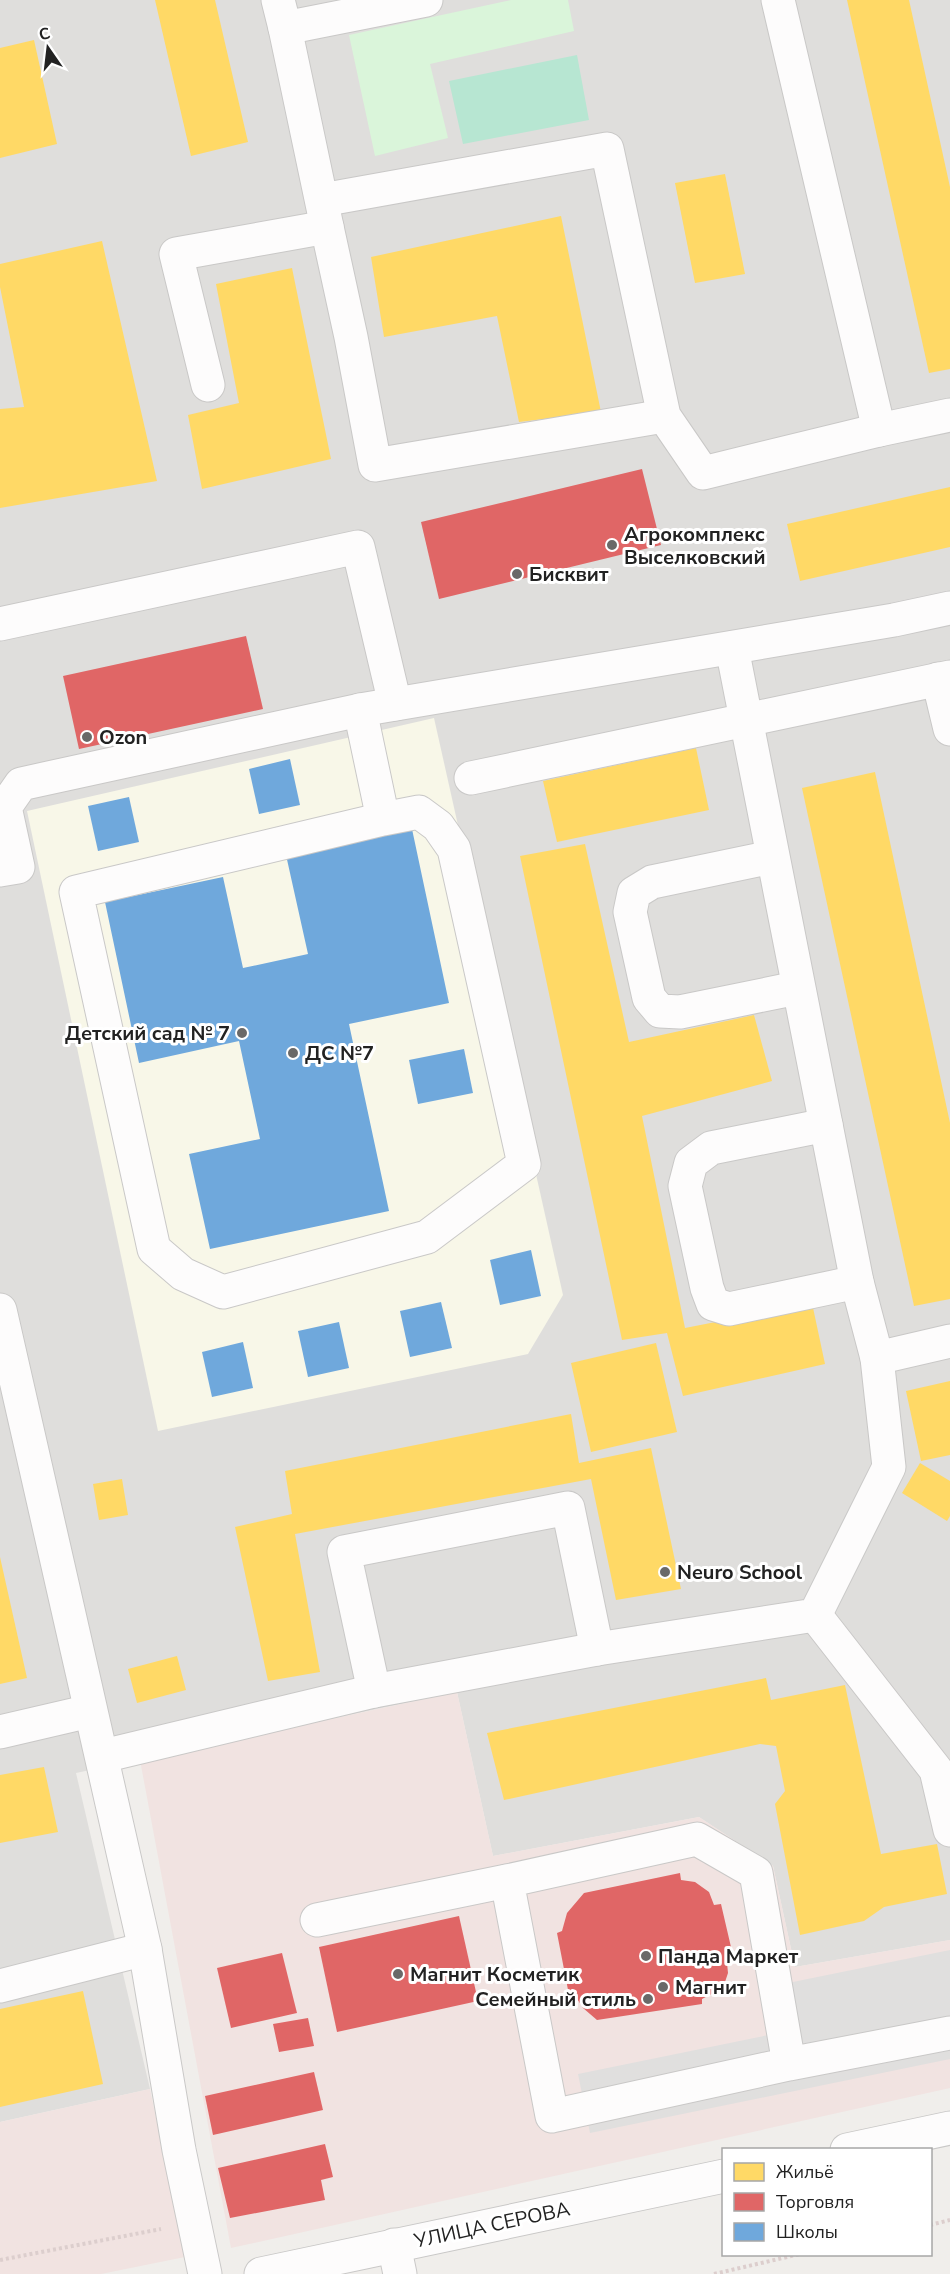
<svg xmlns="http://www.w3.org/2000/svg" width="950" height="2274" font-family="'Nunito Sans',sans-serif">
  <style>
    .residential { fill: #dfdedc }
    .commercial { fill: #f1e3e1 }
    .education { fill: #f8f7e8 }
    .park { fill: #daf5da }
    .pitch { fill: #b7e6d2 }
    .parking { fill: #e0dfde }
    .homes { fill: #ffd966 }
    .shops { fill: #e06666 }
    .schools { fill: #6fa8dc }
    .lines { fill: none; stroke-linecap: round; stroke-linejoin: round }
    .minor-casing { stroke: #c9c8c7; stroke-width: 35 }
    .path { stroke: #dccecd; stroke-width: 4; stroke-dasharray: 3 3; stroke-linecap: butt }
    .minor { stroke: #fdfcfc; stroke-width: 33 }
    .poi-dot { fill: #6a6968; stroke: #fff; stroke-width: 2 }
    .labels { text-anchor: middle; dominant-baseline: central; stroke-width: 6; stroke-linejoin: round; paint-order: stroke }
    .poi-label { font-size: 20px; font-weight: bold; fill: #222; stroke: #fff; text-anchor: start }
    .street-label { font-size: 20px; fill: #222; stroke: #fff }
  </style>
  <rect width="100%" height="100%" fill="#f0eeeb"/>
  <path class="residential" d="M0 0H950V1940L795 1967 773 1866 699 1817 493 1856 457 1692 76 1773 150 2089 0 2122Z"/>
  <g class="commercial">
    <path d="M457 1692 493 1856 699 1817 773 1866 795 1967 950 1940V2088L231 2248 140 1760Z"/>
    <path d="M150 2089 185 2257 101 2274H0V2122Z"/>
  </g>
  <path class="education" d="M434 718 563 1295 528 1354 158 1431 27 811Z"/>
  <path class="park" d="M511 0H568L574 31 430 64 448 138 375 156 349 35Z"/>
  <path class="pitch" d="M577 55 589 120 463 144 449 81Z"/>
  <path class="parking" d="M950 1950V2059L590 2133 578 2074 793 2030 783 1984Z"/>
  <g class="homes">
    <path d="M155 0H215L248 142 191 156Z"/>
    <path d="M847 0H909L950 187V369L929 373Z"/>
    <path d="M34 40 57 144 0 158V48Z"/>
    <path d="M725 174 745 274 695 283 675 183Z"/>
    <path d="M561 216 601 412 519 422 497 316 384 337 371 257Z"/>
    <path d="M102 241 157 481 0 508V409L24 407 0 287V264Z"/>
    <path d="M292 268 331 459 202 489 188 415 239 403 216 284Z"/>
    <path d="M950 487V547L800 581 787 524Z"/>
    <path d="M696 748 709 810 557 842 543 781Z"/>
    <path d="M875 772 950 1123V1299L914 1306 802 788Z"/>
    <path d="M585 844 629 1042 754 1015 772 1081 642 1116 685 1328 812 1303 825 1364 683 1396 667 1333 622 1340 520 856Z"/>
    <path d="M656 1343 677 1432 591 1452 571 1363Z"/>
    <path d="M950 1381V1455L921 1461 906 1391Z"/>
    <path d="M571 1414 579 1463 651 1448 681 1589 616 1600 591 1479 295 1534 320 1672 268 1681 235 1527 292 1514 285 1471Z"/>
    <path d="M920 1463 950 1481V1516L947 1521 902 1493Z"/>
    <path d="M122 1479 128 1515 99 1520 93 1484Z"/>
    <path d="M0 1557 27 1678 0 1684Z"/>
    <path d="M177 1656 186 1690 137 1703 128 1669Z"/>
    <path d="M766 1678 771 1700 845 1685 881 1854 937 1844 947 1894 884 1907 864 1921 800 1935 775 1804 785 1791 776 1746 760 1744 504 1800 487 1733Z"/>
    <path d="M44 1767 58 1832 0 1843V1775Z"/>
    <path d="M83 1991 103 2084 0 2107V2009Z"/>
  </g>
  <g class="shops">
    <path d="M642 469 661 545 439 599 421 522Z"/>
    <path d="M246 636 263 709 79 749 63 676Z"/>
    <path d="M680 1873 681 1880 695 1882 709 1892 714 1905 721 1904 734 1960 727 1963 728 1973 723 1988 702 1999V2004L597 2020 583 2008 574 1994 569 1995 557 1933 562 1931 567 1913 584 1893Z"/>
    <path d="M459 1916 478 2001 337 2032 319 1947Z"/>
    <path d="M282 1953 297 2013 231 2028 217 1968Z"/>
    <path d="M308 2018 314 2046 279 2052 273 2024Z"/>
    <path d="M314 2072 323 2110 213 2135 205 2096Z"/>
    <path d="M325 2144 333 2177 321 2180 325 2200 230 2218 218 2168Z"/>
  </g>
  <g class="schools">
    <path d="M290 759 300 805 259 814 249 769Z"/>
    <path d="M129 797 139 842 98 851 88 806Z"/>
    <path d="M412 829 449 1003 349 1024 389 1211 210 1249 189 1154 260 1139 239 1041 139 1063 105 902 223 877 243 968 308 954 286 855Z"/>
    <path d="M464 1049 473 1093 418 1104 409 1060Z"/>
    <path d="M531 1250 541 1296 500 1305 490 1260Z"/>
    <path d="M441 1302 452 1348 410 1357 400 1311Z"/>
    <path d="M339 1322 349 1368 308 1377 298 1331Z"/>
    <path d="M243 1342 253 1388 212 1397 202 1352Z"/>
  </g>
  <g class="lines">
    <defs>
      <g id="minor">
        <path d="M278 0 285 28"/>
        <path d="M778 0 879 430 950 415"/>
        <path d="M322 200 607 149 664 416 703 473 879 430"/>
        <path d="M327 227 351 337 375 465 664 416"/>
        <path d="M208 385 176 254 327 227 285 28 426 0"/>
        <path d="M0 624 358 547 395 704"/>
        <path d="M732 648 857 1282 877 1358 950 1341"/>
        <path d="M938 679 950 729"/>
        <path d="M360 710 383 819 419 812 438 826 454 849 524 1164 427 1237 223 1292 183 1274 154 1249 76 892 383 819"/>
        <path d="M471 778 950 677"/>
        <path d="M772 857 652 882 634 893 630 912 649 998 660 1011 680 1012 797 988"/>
        <path d="M0 870 18 867 5 807 21 784 360 710 894 620 950 608"/>
        <path d="M826 1125 711 1148 691 1163 685 1186 707 1288 713 1304 729 1309 857 1282"/>
        <path d="M0 1310 145 1949 179 2150 205 2274"/>
        <path d="M815 1615 936 1770 950 1830"/>
        <path d="M374 1691 344 1552 568 1508 597 1649"/>
        <path d="M0 1732 90 1711"/>
        <path d="M103 1756 374 1691 597 1649 815 1615 889 1467 877 1358"/>
        <path d="M317 1920 507 1881"/>
        <path d="M0 1986 145 1949"/>
        <path d="M789 2064 756 1873 697 1839 507 1881 552 2116 789 2064 950 2033"/>
        <path d="M847 2150 950 2128"/>
        <path d="M394 2245 400 2274"/>
        <path d="M261 2274 724 2176"/>
      </g>
    </defs>
    <use href="#minor" class="minor-casing"/>
    <g class="path">
      <path d="M930 2225 950 2220"/>
      <path d="M0 2260 161 2229"/>
      <path d="M714 2274 800 2254"/>
    </g>
    <use href="#minor" class="minor"/>
  </g>
  <g class="poi-dot">
    <circle cx="612" cy="545" r="6"/>
    <circle cx="517" cy="574" r="6"/>
    <circle cx="87" cy="737" r="6"/>
    <circle cx="242" cy="1033" r="6"/>
    <circle cx="293" cy="1053" r="6"/>
    <circle cx="665" cy="1572" r="6"/>
    <circle cx="646" cy="1956" r="6"/>
    <circle cx="398" cy="1974" r="6"/>
    <circle cx="663" cy="1987" r="6"/>
    <circle cx="648" cy="1999" r="6"/>
  </g>
  <g class="labels">
    <g class="poi-label">
      <text x="624" y="534">Агрокомплекс<tspan x="624" dy="23">Выселковский</tspan></text>
      <text x="529" y="574">Бисквит</text>
      <text x="99" y="737">Ozon</text>
      <text x="230" y="1033" text-anchor="end">Детский сад № 7</text>
      <text x="305" y="1053">ДС №7</text>
      <text x="677" y="1572">Neuro School</text>
      <text x="658" y="1956">Панда Маркет</text>
      <text x="410" y="1974">Магнит Косметик</text>
      <text x="675" y="1987">Магнит</text>
      <text x="636" y="1999" text-anchor="end">Семейный стиль</text>
    </g>
    <g class="street-label">
      <text transform="translate(492 2225) rotate(-12)">УЛИЦА СЕРОВА</text>
    </g>
  </g>
  <rect x="722" y="2148" width="210" height="108" fill="#ffffff" stroke="#a7a7a7" stroke-width="1.5"/>
  <rect x="734" y="2163" width="30" height="18" fill="#ffd966" stroke="#a7a7a7" stroke-width="1.5"/>
  <text x="776" y="2178" font-size="18" fill="#222222">Жильё</text>
  <rect x="734" y="2193" width="30" height="18" fill="#e06666" stroke="#a7a7a7" stroke-width="1.5"/>
  <text x="776" y="2208" font-size="18" fill="#222222">Торговля</text>
  <rect x="734" y="2223" width="30" height="18" fill="#6fa8dc" stroke="#a7a7a7" stroke-width="1.5"/>
  <text x="776" y="2238" font-size="18" fill="#222222">Школы</text>
  <g transform="translate(48 48) rotate(346)" stroke="#ffffff" stroke-width="4.5" paint-order="stroke">
  <path d="M0-4.5L10 22L0 15L-10 22Z" fill="#222222"/>
  <text y="-9" font-size="16" font-weight="bold" text-anchor="middle" fill="#222222">С</text>
  </g>
</svg>
